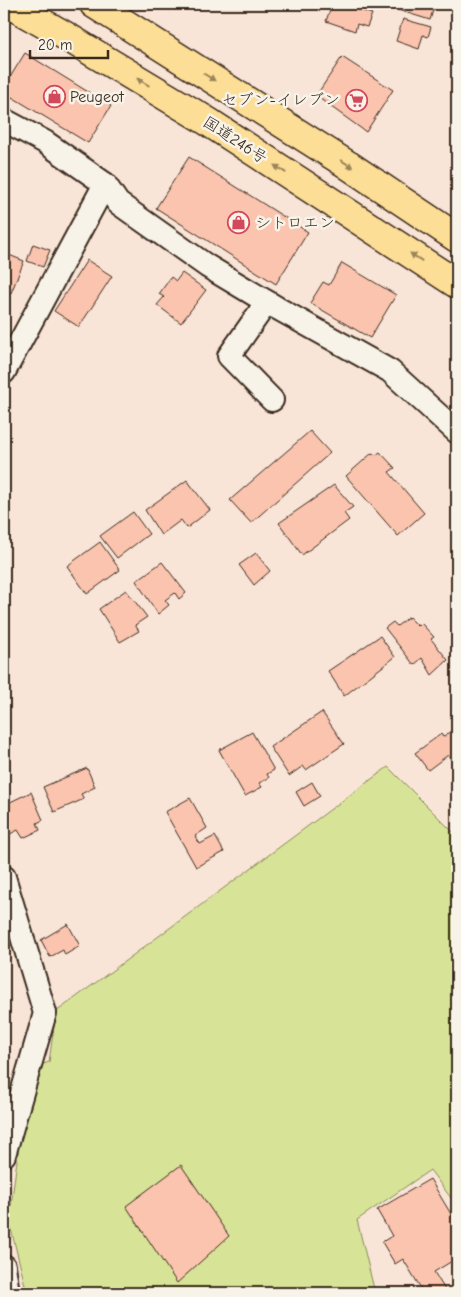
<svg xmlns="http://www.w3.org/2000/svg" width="461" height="1297" font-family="'Comic Neue','Klee One',sans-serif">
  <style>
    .green { fill: #d7e497; stroke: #89875a }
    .building { fill: #fbc4ae; stroke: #3b2a1e }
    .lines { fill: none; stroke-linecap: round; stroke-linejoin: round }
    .street-casing { stroke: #3b2a1e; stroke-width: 26 }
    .highway-casing { stroke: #3b2a1e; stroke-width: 31 }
    .street { stroke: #f7f3e8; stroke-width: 22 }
    .highway { stroke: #fdde96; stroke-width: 28 }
    .oneway { fill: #9c845a }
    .labels { text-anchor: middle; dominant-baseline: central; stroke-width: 5; stroke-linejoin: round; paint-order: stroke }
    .poi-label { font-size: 16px; fill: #3b2a1e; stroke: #f7f3e8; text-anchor: start }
    .street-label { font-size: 16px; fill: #3b2a1e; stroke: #f7f3e8 }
  </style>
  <rect width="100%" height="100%" fill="#f8e5d7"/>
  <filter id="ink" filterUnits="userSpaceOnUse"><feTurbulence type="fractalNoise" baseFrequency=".02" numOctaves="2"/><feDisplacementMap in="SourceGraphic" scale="10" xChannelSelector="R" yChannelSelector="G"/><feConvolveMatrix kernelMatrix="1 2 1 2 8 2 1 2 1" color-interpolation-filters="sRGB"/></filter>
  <g filter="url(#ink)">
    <path class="green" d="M388 767 457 836V1206L430 1170 357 1220 375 1293H27L9 1221 29 1069 49 1062 56 1012Z"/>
    <g class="building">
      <path d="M332 4H342L372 14 367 27 357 24 355 31 326 21Z"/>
      <path d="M400 4H435L430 20 398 10Z"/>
      <path d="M403 19 431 27 428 37 423 35 419 49 396 41Z"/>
      <path d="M25 53 111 106 88 143 12 97 9 102 4 99V87Z"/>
      <path d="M342 57 393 90 366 132 316 96Z"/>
      <path d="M189 157 308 232 276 284 156 208Z"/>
      <path d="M33 244 50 250 43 267 27 261Z"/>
      <path d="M4 253 24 261 11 293 5 291 4 293Z"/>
      <path d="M87 260 112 276 79 327 54 311Z"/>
      <path d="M342 263 396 295 370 338 310 303 323 282 329 285Z"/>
      <path d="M182 273 206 290 181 323 157 305 164 297 159 294 171 277 176 281Z"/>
      <path d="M310 431 330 453 251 523 230 500Z"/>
      <path d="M380 452 395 468 389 472 424 513 398 536 346 476 372 453 376 455Z"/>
      <path d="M187 480 210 510 187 528 181 520 161 535 145 510Z"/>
      <path d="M334 485 353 507 344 513 349 520 302 555 279 523Z"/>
      <path d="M133 512 149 534 117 558 100 536Z"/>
      <path d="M100 542 120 570 87 594 67 566Z"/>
      <path d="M256 553 270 571 254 585 239 565Z"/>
      <path d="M162 562 186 593 179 599 175 593 165 600 169 605 158 614 136 581Z"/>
      <path d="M126 590 147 617 135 625 139 631 120 642 99 609Z"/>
      <path d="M409 617 418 626 421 623 434 637 431 639 448 660 432 675 422 658 414 665 385 628 393 622 397 626Z"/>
      <path d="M380 636 395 657 344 696 328 671Z"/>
      <path d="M322 712 344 744 306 770 303 766 289 776 270 747Z"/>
      <path d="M457 726V757L452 761 448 755 428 770 415 753 441 734 443 737Z"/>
      <path d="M252 732 274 770 267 774 269 778 259 783 262 787 245 796 219 750Z"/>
      <path d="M87 768 95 787 81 794 84 799 54 812 43 787Z"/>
      <path d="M312 782 320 796 304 806 296 792Z"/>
      <path d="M31 792 43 820 37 823 40 830 23 838 18 830 8 835 4 826V805Z"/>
      <path d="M190 798 207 828 195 836 200 844 215 836 224 852 196 867 165 812Z"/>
      <path d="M68 924 80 946 65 955 63 950 50 957 41 940Z"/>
      <path d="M181 1165 229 1236 177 1283 126 1206Z"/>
      <path d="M430 1179 457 1224V1258L434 1272 447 1293H416L422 1290 403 1259 395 1264 382 1242 392 1236 377 1210Z"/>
    </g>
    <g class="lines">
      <defs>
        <g id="street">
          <path d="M4 120 45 142 105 184 118 203 207 266 277 308 390 371 457 432"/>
          <path d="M267 302 229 356 272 400"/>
          <path d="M4 372 105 184"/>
          <path d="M4 877 45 1013 4 1155"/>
          <path d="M4 1266 8 1293"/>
        </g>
        <g id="highway">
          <path d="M9 4 64 35 207 121 457 284"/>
          <path d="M94 4 348 165 457 238"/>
        </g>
      </defs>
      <use href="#street" class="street-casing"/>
      <use href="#highway" class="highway-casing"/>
      <use href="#street" class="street"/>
      <use href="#highway" class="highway"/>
    </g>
    <defs><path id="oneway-solid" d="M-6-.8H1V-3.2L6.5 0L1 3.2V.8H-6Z" transform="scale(1.25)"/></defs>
    <g class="oneway">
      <use href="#oneway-solid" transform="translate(209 77) rotate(32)"/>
      <use href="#oneway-solid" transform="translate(143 82) rotate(-149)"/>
      <use href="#oneway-solid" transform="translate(347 164) rotate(33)"/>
      <use href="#oneway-solid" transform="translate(280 169) rotate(-147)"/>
      <use href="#oneway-solid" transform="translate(416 257) rotate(-147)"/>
    </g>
  </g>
  <defs>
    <symbol id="shop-ring" viewBox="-11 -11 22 22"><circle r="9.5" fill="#f7f3e8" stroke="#d1495b" stroke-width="1.5"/><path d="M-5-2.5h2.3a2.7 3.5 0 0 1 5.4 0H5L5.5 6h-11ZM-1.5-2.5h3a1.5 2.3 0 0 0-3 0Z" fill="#d1495b"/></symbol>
    <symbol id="supermarket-ring" viewBox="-11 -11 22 22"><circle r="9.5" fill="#f7f3e8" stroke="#d1495b" stroke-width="1.5"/><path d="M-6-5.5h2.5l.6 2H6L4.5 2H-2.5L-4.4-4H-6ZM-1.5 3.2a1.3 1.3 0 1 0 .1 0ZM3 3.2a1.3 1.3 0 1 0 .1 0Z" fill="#d1495b"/></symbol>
  </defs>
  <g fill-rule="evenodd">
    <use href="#shop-ring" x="42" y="84" width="25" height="25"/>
    <use href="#supermarket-ring" x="344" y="88" width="25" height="25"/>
    <use href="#shop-ring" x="226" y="210" width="25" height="25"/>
  </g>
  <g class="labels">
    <g class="poi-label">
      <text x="70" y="97">Peugeot</text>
      <text x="340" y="100" text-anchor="end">セブン-イレブン</text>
      <text x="255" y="223">シトロエン</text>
    </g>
    <g class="street-label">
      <text transform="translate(235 140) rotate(33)">国道246号</text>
    </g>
  </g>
  <rect width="461" height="1297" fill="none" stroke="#f7f3e8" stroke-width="20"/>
  <rect x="10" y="10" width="441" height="1277" fill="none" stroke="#3b2a1e" stroke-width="2" filter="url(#ink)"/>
  <path d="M30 50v8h78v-8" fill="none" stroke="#3b2a1e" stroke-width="2.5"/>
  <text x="38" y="50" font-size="15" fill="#3b2a1e" stroke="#f7f3e8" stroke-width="4" paint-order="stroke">20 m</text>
</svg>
